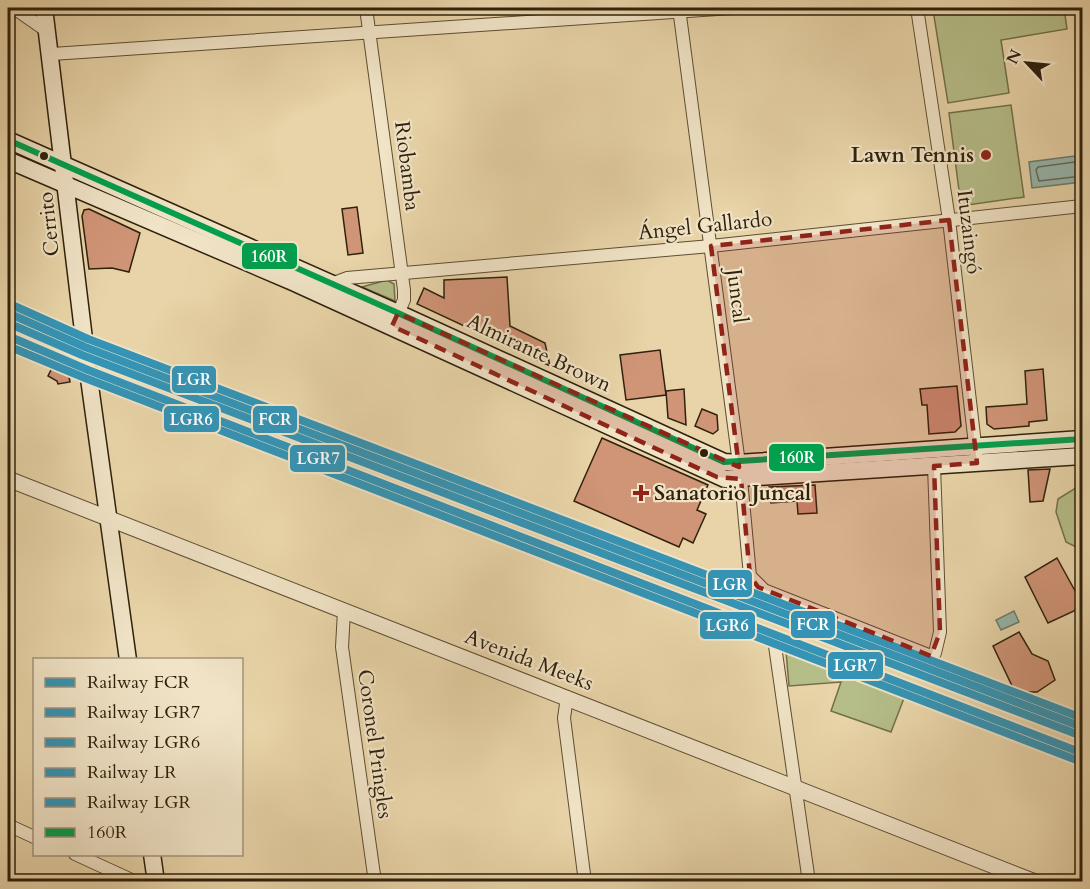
<svg xmlns="http://www.w3.org/2000/svg" width="1090" height="889" font-family="Cardo,serif">
  <style>
    .green { fill: #b5bd88; stroke: #726f4a; stroke-width: 1.5 }
    .water { fill: #98b7ad; stroke: #6e7b6d; stroke-width: 1.5 }
    .lines { fill: none; stroke-linecap: round; stroke-linejoin: round }
    .shore { stroke: #646c5c; stroke-width: 1.5 }
    .building { fill: #d09477; stroke: #2f210c; stroke-width: 1.5 }
    .minor-casing { stroke: #5d4e33; stroke-width: 14 }
    .tertiary-casing { stroke: #5d4e33; stroke-width: 17 }
    .secondary-casing { stroke: #2f210c; stroke-width: 19 }
    .minor { stroke: #f0e3c6; stroke-width: 12 }
    .tertiary { stroke: #f0e3c6; stroke-width: 15 }
    .secondary { stroke: #f0e3c6; stroke-width: 16 }
    .bus-1-casing { stroke: #f0e3c6; stroke-width: 10 }
    .bus-1 { stroke: #029f4e; stroke-width: 6 }
    .rail-1-casing { stroke: #f0e3c6; stroke-width: 12 }
    .rail-2-casing { stroke: #f0e3c6; stroke-width: 12 }
    .rail-3-casing { stroke: #f0e3c6; stroke-width: 12 }
    .rail-4-casing { stroke: #f0e3c6; stroke-width: 12 }
    .rail-5-casing { stroke: #f0e3c6; stroke-width: 12 }
    .rail-1 { stroke: #3594b5; stroke-width: 8 }
    .rail-2 { stroke: #3594b5; stroke-width: 8 }
    .rail-3 { stroke: #3594b5; stroke-width: 8 }
    .rail-4 { stroke: #3594b5; stroke-width: 8 }
    .rail-5 { stroke: #3594b5; stroke-width: 8 }
    .marked { fill: #8f2418; fill-opacity: 0.2; stroke: #8f2418; stroke-width: 4.5; stroke-dasharray: 12 8; stroke-linejoin: round }
    .poi-dot { fill: #8f2418; stroke: #f0e3c6; stroke-width: 2 }
    .bus-dot { fill: #2f210c; stroke: #f0e3c6; stroke-width: 2 }
    .labels { text-anchor: middle; dominant-baseline: central; stroke-width: 4.5; stroke-linejoin: round; paint-order: stroke }
    .poi-label { font-size: 21px; font-weight: bold; fill: #2f210c; stroke: #f0e3c6; text-anchor: end }
    .street-label { font-size: 21px; fill: #2f210c; stroke: #f0e3c6 }
    .line-badge { stroke: #f0e3c6; stroke-width: 2 }
    .badge-label { font-size: 16px; text-anchor: middle; font-weight: bold; fill: #fff }
  </style>
  <rect width="100%" height="100%" fill="#e8d4a8"/>
  <filter id="stains"><feTurbulence type="fractalNoise" baseFrequency=".00333" numOctaves="4"/><feColorMatrix values="0 0 0 0 .2 0 0 0 0 .09 0 0 0 0 .02 0 0 0 .5 -.17"/></filter>
  <radialGradient id="worn" r=".72"><stop offset=".6" stop-color="#630" stop-opacity="0"/><stop offset="1" stop-color="#630" stop-opacity=".3"/></radialGradient>
  <g class="green">
    <path d="M948 8H1064L1067 29 1001 40 1009 93 948 103 933 10Z"/>
    <path d="M1011 105 1024 197 961 206 949 113Z"/>
    <path d="M387 280 394 284 395 301 362 287Z"/>
    <path d="M1082 484V550L1066 542 1056 512 1058 499Z"/>
    <path d="M786 651 906 693 891 732 831 711 841 682 789 686Z"/>
  </g>
  <g class="water">
    <path d="M1082 155V182L1032 188 1029 162Z"/>
    <path d="M1014 611 1019 622 1001 630 996 620Z"/>
  </g>
  <g class="lines">
    <path class="shore" d="M1082 161 1038 167 1036 170 1039 181 1082 176"/>
  </g>
  <g class="building">
    <path d="M357 207 363 253 348 255 342 209Z"/>
    <path d="M89 209 140 233 129 272 112 268 89 269 82 216 84 210Z"/>
    <path d="M507 277 510 326 545 343 550 366 417 304 424 288 444 298V280Z"/>
    <path d="M660 350 666 395 626 400 620 355Z"/>
    <path d="M56 360 67 366 70 382 58 384 57 381 48 376Z"/>
    <path d="M1043 369 1047 420 1029 422V426L994 429 987 424 986 407 1027 404 1025 371Z"/>
    <path d="M957 386 961 426 955 432 929 434 927 405H922L920 389Z"/>
    <path d="M684 389 686 425 668 418 666 391Z"/>
    <path d="M702 409 717 415 718 430 713 434 695 426Z"/>
    <path d="M602 438 708 485 697 510 706 514 693 543 683 538 679 547 574 501Z"/>
    <path d="M1050 469 1043 501 1030 502 1028 470Z"/>
    <path d="M815 485 817 513 798 514 797 501 771 503 769 487Z"/>
    <path d="M1057 558 1080 600 1074 611 1048 623 1025 577Z"/>
    <path d="M1019 632 1032 654 1048 661 1055 680 1037 692H1015L993 646Z"/>
  </g>
  <g class="lines">
    <defs>
      <g id="minor">
        <path d="M14 8 47 31"/>
        <path d="M366 8 404 290V300L395 320"/>
        <path d="M679 8 741 479 750 576 764 590 931 656 935 653 940 632 934 466"/>
        <path d="M917 8 949 220 976 453"/>
        <path d="M52 54 732 8"/>
        <path d="M331 284 347 278 711 246 1082 206"/>
        <path d="M344 611 342 647 375 882"/>
        <path d="M775 646 809 882"/>
        <path d="M567 697 564 718 585 882"/>
        <path d="M8 825 34 837"/>
        <path d="M75 854 136 882"/>
        <path d="M1079 882 1082 872"/>
      </g>
      <path id="tertiary" d="M8 479 1035 882"/>
      <g id="secondary">
        <path d="M44 8 87 364 128 660"/>
        <path d="M8 140 398 313 724 462 738 463 1082 439"/>
        <path d="M8 160 295 283 725 479 1082 456"/>
        <path d="M152 854 156 882"/>
      </g>
    </defs>
    <use href="#minor" class="minor-casing"/>
    <use href="#tertiary" class="tertiary-casing"/>
    <use href="#secondary" class="secondary-casing"/>
    <use href="#minor" class="minor"/>
    <use href="#tertiary" class="tertiary"/>
    <use href="#secondary" class="secondary"/>
    <defs>
      <path id="bus-1" d="M8 140 398 313 724 462 1082 439"/>
    </defs>
    <use href="#bus-1" class="bus-1-casing"/>
    <use href="#bus-1" class="bus-1"/>
    <defs>
      <path id="rail-1" d="M8 313 85 347 1082 727"/>
      <path id="rail-2" d="M8 336 88 370 1082 753"/>
      <path id="rail-3" d="M8 346 85 378 1079 761"/>
      <path id="rail-4" d="M8 323 82 355 1079 735"/>
      <path id="rail-5" d="M12 305 88 339 1082 718"/>
    </defs>
    <use href="#rail-1" class="rail-1-casing"/>
    <use href="#rail-2" class="rail-2-casing"/>
    <use href="#rail-3" class="rail-3-casing"/>
    <use href="#rail-4" class="rail-4-casing"/>
    <use href="#rail-5" class="rail-5-casing"/>
    <use href="#rail-1" class="rail-1"/>
    <use href="#rail-2" class="rail-2"/>
    <use href="#rail-3" class="rail-3"/>
    <use href="#rail-4" class="rail-4"/>
    <use href="#rail-5" class="rail-5"/>
  </g>
  <path class="marked" d="M949 220 977 463 934 466 940 632 931 656 758 587 750 576 741 479 717 477 392 326 398 313 739 467 711 246Z"/>
  <g class="poi-dot">
    <circle cx="986" cy="155" r="6"/>
    <path d="M638 484h6v6h6v6h-6v6h-6v-6h-6v-6h6z"/>
  </g>
  <g class="bus-dot">
    <circle cx="44" cy="156" r="5"/>
    <circle cx="704" cy="453" r="5"/>
  </g>
  <g class="labels">
    <g class="poi-label">
      <text x="974" y="155">Lawn Tennis</text>
      <text x="654" y="493" text-anchor="start">Sanatorio Juncal</text>
    </g>
    <g class="street-label">
      <text transform="translate(407 166) rotate(83)">Riobamba</text>
      <text transform="translate(49 224) rotate(-96)">Cerrito</text>
      <text transform="translate(705 226) rotate(-6)">Ángel Gallardo</text>
      <text transform="translate(969 232) rotate(83)">Ituzaingó</text>
      <text transform="translate(737 296) rotate(83)">Juncal</text>
      <text transform="translate(539 353) rotate(25)">Almirante Brown</text>
      <text transform="translate(529 660) rotate(21)">Avenida Meeks</text>
      <text transform="translate(375 744) rotate(82)">Coronel Pringles</text>
    </g>
  </g>
  <g class="line-badge">
    <rect x="241" y="242" width="57" height="28" rx="6" fill="#029f4e"/>
    <rect x="171" y="365" width="46" height="29" rx="6" fill="#3594b5"/>
    <rect x="163" y="405" width="57" height="28" rx="6" fill="#3594b5"/>
    <rect x="252" y="405" width="46" height="29" rx="6" fill="#3594b5"/>
    <rect x="768" y="443" width="57" height="29" rx="6" fill="#029f4e"/>
    <rect x="289" y="444" width="57" height="29" rx="6" fill="#3594b5"/>
    <rect x="707" y="569" width="46" height="29" rx="6" fill="#3594b5"/>
    <rect x="790" y="610" width="46" height="29" rx="6" fill="#3594b5"/>
    <rect x="699" y="611" width="57" height="29" rx="6" fill="#3594b5"/>
    <rect x="827" y="651" width="57" height="29" rx="6" fill="#3594b5"/>
  </g>
  <g class="badge-label">
    <text x="269" y="262">160R</text>
    <text x="194" y="385">LGR</text>
    <text x="191" y="425">LGR6</text>
    <text x="275" y="425">FCR</text>
    <text x="797" y="463">160R</text>
    <text x="318" y="464">LGR7</text>
    <text x="730" y="590">LGR</text>
    <text x="813" y="630">FCR</text>
    <text x="727" y="631">LGR6</text>
    <text x="855" y="671">LGR7</text>
  </g>
  <rect width="1090" height="889" fill="none" stroke="#e8d4a8" stroke-width="30"/>
  <rect x="9" y="9" width="1072" height="871" fill="none" stroke="#2f210c" stroke-width="3"/>
  <rect x="15" y="15" width="1060" height="859" fill="none" stroke="#2f210c" stroke-width="1.5"/>
  <rect x="33" y="658" width="210" height="198" fill="#f0e3c6" stroke="#a3957c" stroke-width="1.5"/>
  <rect x="45" y="678" width="30" height="9" fill="#3594b5" stroke="#a3957c" stroke-width="1.5"/>
  <text x="87" y="688" font-size="18" fill="#2f210c">Railway FCR</text>
  <rect x="45" y="708" width="30" height="9" fill="#3594b5" stroke="#a3957c" stroke-width="1.5"/>
  <text x="87" y="718" font-size="18" fill="#2f210c">Railway LGR7</text>
  <rect x="45" y="738" width="30" height="9" fill="#3594b5" stroke="#a3957c" stroke-width="1.5"/>
  <text x="87" y="748" font-size="18" fill="#2f210c">Railway LGR6</text>
  <rect x="45" y="768" width="30" height="9" fill="#3594b5" stroke="#a3957c" stroke-width="1.5"/>
  <text x="87" y="778" font-size="18" fill="#2f210c">Railway LR</text>
  <rect x="45" y="798" width="30" height="9" fill="#3594b5" stroke="#a3957c" stroke-width="1.5"/>
  <text x="87" y="808" font-size="18" fill="#2f210c">Railway LGR</text>
  <rect x="45" y="828" width="30" height="9" fill="#029f4e" stroke="#a3957c" stroke-width="1.5"/>
  <text x="87" y="838" font-size="18" fill="#2f210c">160R</text>
  <g transform="translate(1027 63) rotate(296)" stroke="#f0e3c6" stroke-width="4.5" paint-order="stroke">
  <path d="M0-4.5L10 22L0 15L-10 22Z" fill="#2f210c"/>
  <text y="-9" font-size="16" font-weight="bold" text-anchor="middle" fill="#2f210c">N</text>
  </g>
  <rect width="100%" height="100%" filter="url(#stains)"/>
  <rect width="100%" height="100%" fill="url(#worn)"/>
</svg>
